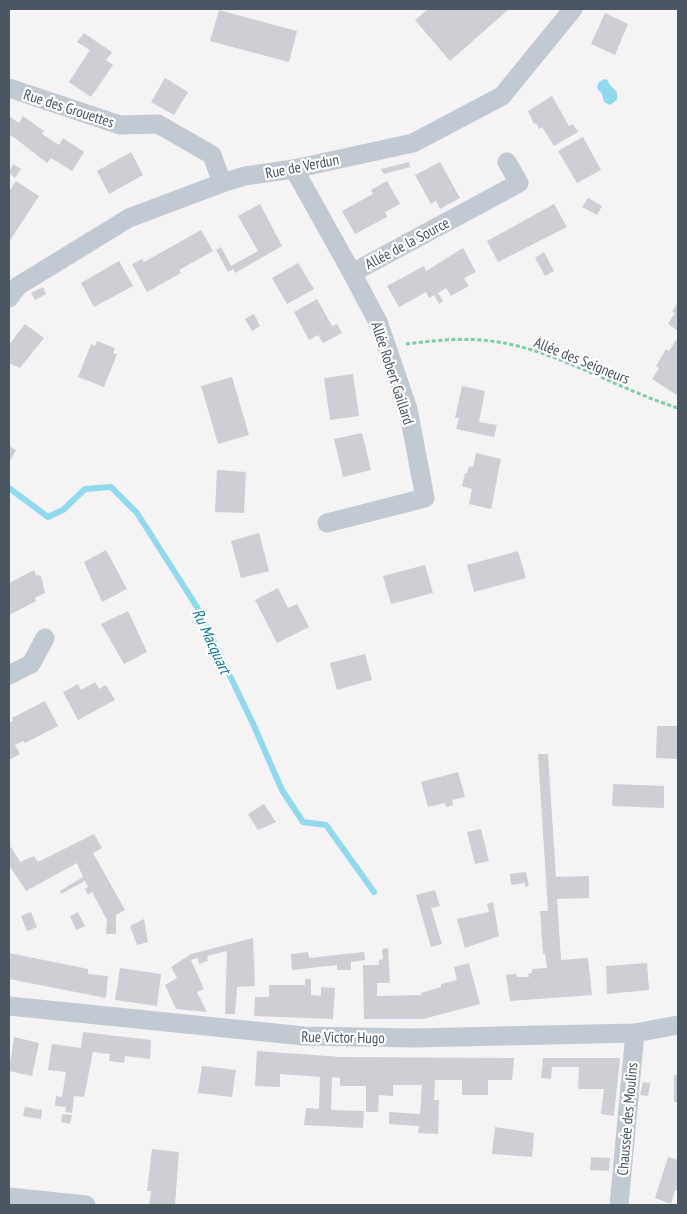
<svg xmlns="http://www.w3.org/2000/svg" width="687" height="1214" font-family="'PT Sans Narrow',sans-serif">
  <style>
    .water { fill: #90daee }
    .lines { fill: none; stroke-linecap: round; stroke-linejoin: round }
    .stream { stroke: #90daee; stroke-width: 6 }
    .building { fill: #cdcfd5 }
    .path { stroke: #7ad0a6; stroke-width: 3; stroke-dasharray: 4 2.5; stroke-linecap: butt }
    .minor { stroke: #c1cad2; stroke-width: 19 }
    .labels { text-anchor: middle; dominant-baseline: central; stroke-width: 4.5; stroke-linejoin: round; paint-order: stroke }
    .street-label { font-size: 15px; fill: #4a5661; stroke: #fff }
    .water-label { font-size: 16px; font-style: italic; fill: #0c7c9b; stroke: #fff }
  </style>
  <rect width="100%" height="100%" fill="#f5f3f3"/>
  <path class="water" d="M604 79 608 80 609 84 617 92V100L610 105 604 102 602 94 597 88 598 83Z"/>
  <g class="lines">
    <path class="stream" d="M9 488 48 517 63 510 85 489 111 487 137 513 197 607 254 726 282 790 303 822 326 825 374 892"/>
  </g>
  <g class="building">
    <path d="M428 9H509L450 61 415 20Z"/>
    <path d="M219 10 297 31 289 62 210 41Z"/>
    <path d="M605 13 628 24 615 55 591 44Z"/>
    <path d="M84 33 112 52 106 60 113 65 91 97 69 82 90 50 77 42Z"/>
    <path d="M165 78 188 92 174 115 151 102Z"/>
    <path d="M552 96 569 126 573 124 578 132 554 146 542 127 539 129 536 123 534 124 528 111Z"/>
    <path d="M9 116 19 123 23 116 44 131 42 134 59 145 63 138 84 152 72 171 51 158 47 163 11 135 9 139Z"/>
    <path d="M583 137 601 170 577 183 558 151Z"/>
    <path d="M131 152 143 175 109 194 97 171Z"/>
    <path d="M409 162 410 167 384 174 381 169Z"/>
    <path d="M440 162 460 198 440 209 436 201 431 204 415 175Z"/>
    <path d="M13 164 21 169 15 178 9 173Z"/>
    <path d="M16 181 39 196 9 242V192Z"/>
    <path d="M387 181 400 204 385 212 387 217 355 234 342 211 373 194 371 190Z"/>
    <path d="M588 198 602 206 597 215 582 207Z"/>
    <path d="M260 204 282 246 235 273 233 269 228 272 216 250 221 247 231 266 258 251 238 216Z"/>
    <path d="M554 204 567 227 498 262 487 241Z"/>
    <path d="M201 230 213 251 179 270 181 273 147 292 132 264 142 259 144 262Z"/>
    <path d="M463 248 476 272 464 278 469 286 451 296 446 288 438 293 443 301 439 304 434 295 429 298 426 292 399 307 387 286 424 266 426 271Z"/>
    <path d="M544 252 554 271 545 276 535 258Z"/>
    <path d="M119 261 133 286 94 307 81 283Z"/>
    <path d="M298 263 314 289 287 304 272 278Z"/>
    <path d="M43 287 46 294 35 300 31 293Z"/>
    <path d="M317 299 332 326 337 324 342 333 323 343 318 335 309 340 294 312Z"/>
    <path d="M678 302V331L668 324 675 313 672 312Z"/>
    <path d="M254 314 260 326 252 331 245 319Z"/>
    <path d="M25 324 44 338 20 368 9 363V345Z"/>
    <path d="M676 340 678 342 677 395 652 379 659 368 656 366 666 349 669 351Z"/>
    <path d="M97 341 115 348 113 353 117 354 104 387 78 377 91 344 95 346Z"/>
    <path d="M353 374 359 416 330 420 324 378Z"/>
    <path d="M232 377 249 435 218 444 201 386Z"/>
    <path d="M462 386 485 391 479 422 497 425 494 437 456 429 459 418H455Z"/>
    <path d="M362 433 371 470 343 477 334 439Z"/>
    <path d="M9 446 16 450 9 463Z"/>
    <path d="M476 453 501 459 491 509 469 504 472 489 462 486 465 473H467L469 466 473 467Z"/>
    <path d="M217 470 246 472 244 513 215 512Z"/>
    <path d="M259 533 269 571 241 578 231 541Z"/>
    <path d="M106 550 127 589 102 602 84 562Z"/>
    <path d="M518 551 526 578 474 592 467 565Z"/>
    <path d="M425 565 433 593 391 604 383 576Z"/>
    <path d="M34 570 36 575 41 576 45 593 35 598 36 601 9 615V583Z"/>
    <path d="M278 588 288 608 297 604 309 627 277 643 255 600Z"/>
    <path d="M128 611 147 652 124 664 101 624Z"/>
    <path d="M365 654 372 680 337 690 330 663Z"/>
    <path d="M95 682 99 689 106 685 115 700 78 720 63 692 78 684 81 690Z"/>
    <path d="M45 701 58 726 25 743 23 741 15 745 20 754 9 760V723L13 721 12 718Z"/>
    <path d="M657 726H678V759L656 758Z"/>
    <path d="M538 754H548L556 877 589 876V898L557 899 561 960 588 958 592 995 510 1001 506 975 516 974 517 977H529L528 974 532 973V969L547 968 545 954H543L540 911H548Z"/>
    <path d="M458 772 465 797 452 800 453 805 446 807 445 803 428 807 421 782Z"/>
    <path d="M613 784 664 786V808L612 806Z"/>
    <path d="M264 804 276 822 258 830 248 814Z"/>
    <path d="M481 829 489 861 475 864 467 832Z"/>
    <path d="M94 834 102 848 93 853 125 910 116 915V934H106L107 920 92 892 88 895 85 889 88 887 85 881 61 894 60 891 83 877 77 863 26 891 9 865V848L11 847 20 862 34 856 38 862Z"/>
    <path d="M526 872 529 886 525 887V883L511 885 510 874Z"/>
    <path d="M435 890 440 906 431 908 442 944 431 947 416 895Z"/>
    <path d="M493 902 499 936 465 948 457 919 489 912 487 904Z"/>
    <path d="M31 912 37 927 27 931 21 916Z"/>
    <path d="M78 912 85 926 76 930 70 916Z"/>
    <path d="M144 919 148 942 137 945 130 926Z"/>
    <path d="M253 938 255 986 237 987 235 1014H225L227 951 207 956 208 961 199 964 198 958 191 960 204 989 197 992 207 1012 176 1009 165 985 177 978 171 967 191 954Z"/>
    <path d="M388 948 390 983H377V996L422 995 421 993 441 987V984L457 980 454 967 469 963 480 1004 423 1019H364L363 965H379V960L383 959 382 949Z"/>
    <path d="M308 952 309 958 364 952 365 960 351 962V970H337V965L292 970 291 954Z"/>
    <path d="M9 953 88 969V974L108 976 106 998 9 979Z"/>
    <path d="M647 963 649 990 607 994 606 966Z"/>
    <path d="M120 968 161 974 157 1006 115 1000Z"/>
    <path d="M305 979H311V995L321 996V987L335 988 333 1019 254 1016 255 997H269V985H305Z"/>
    <path d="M83 1032 151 1040 150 1059 125 1056 124 1063 109 1061 110 1054 93 1052 84 1097 74 1096 72 1113 65 1112 66 1107 55 1106 56 1096 62 1097 66 1072 48 1070 52 1044 81 1048Z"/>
    <path d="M14 1037 39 1043 32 1076 9 1071Z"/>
    <path d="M257 1051 341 1057 514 1058 512 1080H488V1095H462V1080H435L434 1100H439L438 1134 418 1133 419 1126 389 1124V1112L420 1114 422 1085H393V1096L379 1095 378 1112H366V1086H340V1078L332 1077 331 1110 364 1111 363 1128 304 1125 306 1108 319 1109 320 1077 280 1074V1087L255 1086Z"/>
    <path d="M543 1058H620L614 1116 601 1114 604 1089H578L579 1067H552L551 1079 541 1078Z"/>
    <path d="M202 1066 236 1070 232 1097 198 1093Z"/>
    <rect x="674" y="1075" width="4" height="27"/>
    <path d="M643 1082 650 1083 648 1096 640 1095Z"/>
    <path d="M25 1107 42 1110 41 1119 23 1116Z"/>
    <path d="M62 1114 72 1115 70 1124 61 1122Z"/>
    <path d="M495 1127 534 1133 532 1157 492 1154Z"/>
    <path d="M152 1149 179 1152 175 1205H149L151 1191H147Z"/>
    <path d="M591 1157 610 1158 609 1171 590 1170Z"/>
    <path d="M668 1157 678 1160V1190H675L671 1204 655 1198Z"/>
  </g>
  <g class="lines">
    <path class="path" d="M406 344C436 340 469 337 498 342 557 351 620 390 678 408"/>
    <g class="minor">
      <path d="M9 88 120 125 158 124 212 155 222 183"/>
      <path d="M294 169 352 273 519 183 507 162"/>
      <path d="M9 298 18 286 129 218 222 183 245 176 294 169 413 143 502 96 573 9"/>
      <path d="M327 523 425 498 408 409 379 324 352 273"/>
      <path d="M9 675 31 664 45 638"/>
      <path d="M9 1006 304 1036 414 1038 635 1033 678 1025"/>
      <path d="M9 1197 86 1205"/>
      <path d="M619 1205 635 1033"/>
    </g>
  </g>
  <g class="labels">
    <g class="street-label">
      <text transform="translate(69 108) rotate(18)">Rue des Grouettes</text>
      <text transform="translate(302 166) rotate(-11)">Rue de Verdun</text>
      <text transform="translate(407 243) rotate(-28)">Allée de la Source</text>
      <text transform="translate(582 360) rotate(22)">Allée des Seigneurs</text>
      <text transform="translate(393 373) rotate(72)">Allée Robert Gaillard</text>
      <text transform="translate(343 1037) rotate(1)">Rue Victor Hugo</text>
      <text transform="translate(627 1119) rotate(-85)">Chaussée des Moulins</text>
    </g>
    <g class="water-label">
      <text transform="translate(212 641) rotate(65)">Ru Macquart</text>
    </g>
  </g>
  <rect width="687" height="1214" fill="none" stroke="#4a5661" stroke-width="20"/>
</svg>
